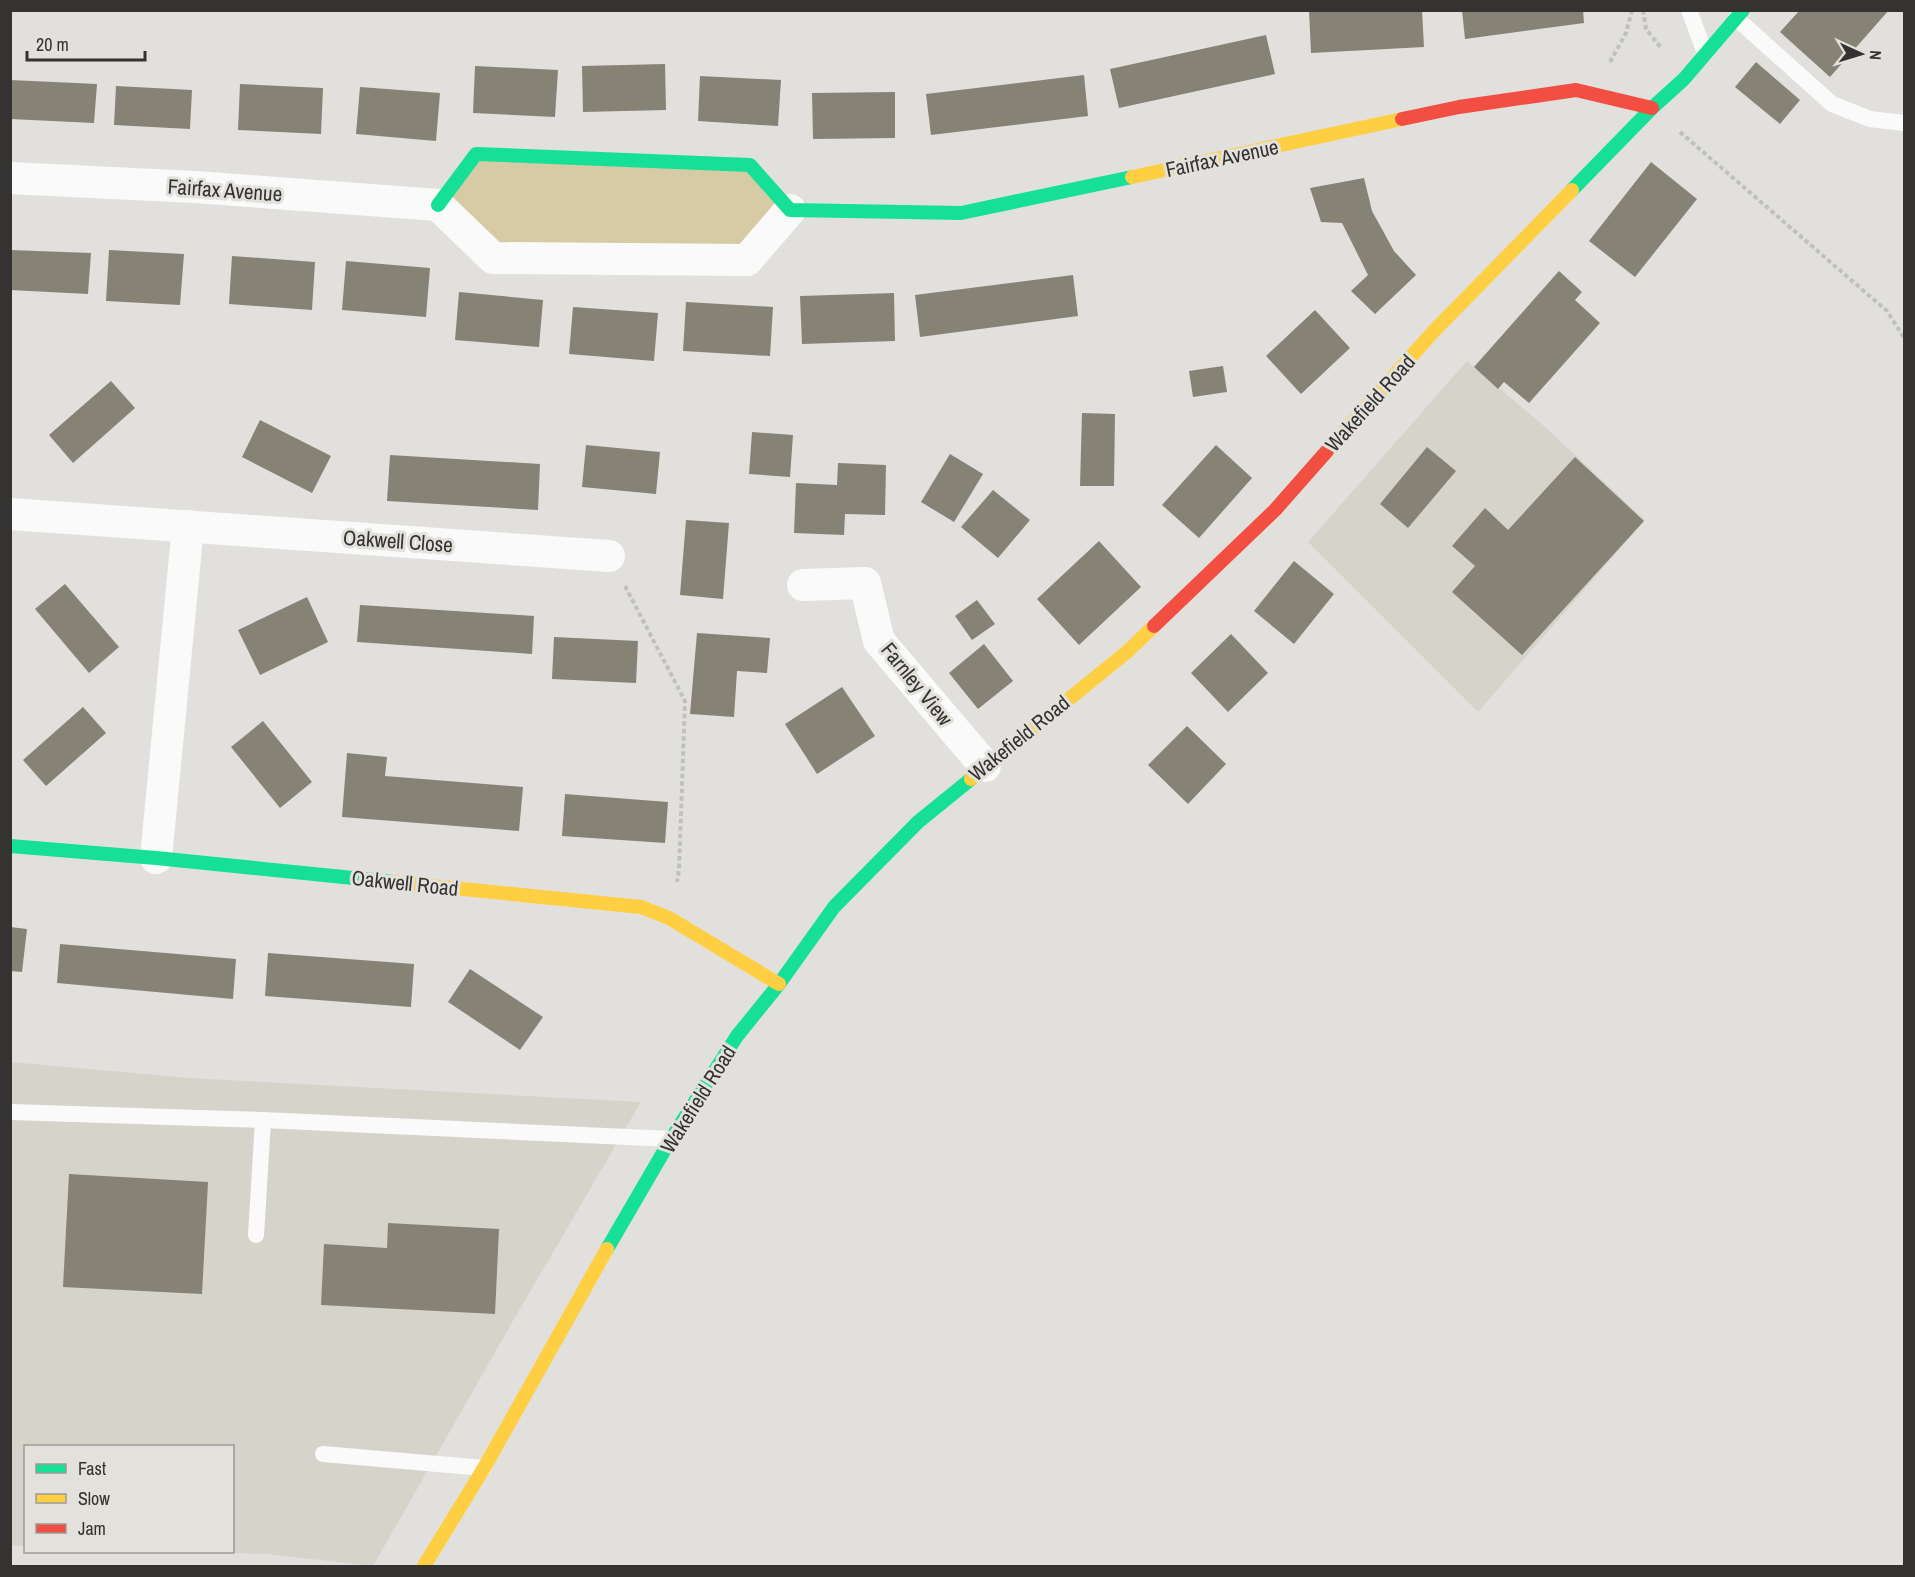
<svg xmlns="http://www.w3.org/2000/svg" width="1915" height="1577" font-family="'Archivo Narrow',sans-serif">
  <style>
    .built { fill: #d6d3cb }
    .green { fill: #d6cba5 }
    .building { fill: #868276 }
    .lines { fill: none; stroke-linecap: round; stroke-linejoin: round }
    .path { stroke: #c0c0bf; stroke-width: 4; stroke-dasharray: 4.5 3; stroke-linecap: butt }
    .lane { stroke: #fbfafa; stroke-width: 16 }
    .street { stroke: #fbfafa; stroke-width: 32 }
    .fast { stroke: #16e098; stroke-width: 14 }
    .slow { stroke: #ffcf43; stroke-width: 14 }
    .jam { stroke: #f24e42; stroke-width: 14 }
    .labels { text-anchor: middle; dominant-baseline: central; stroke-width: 6; stroke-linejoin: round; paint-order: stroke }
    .street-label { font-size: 21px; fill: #343331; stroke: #e3e1dc }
  </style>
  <rect width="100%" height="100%" fill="#e2e0dd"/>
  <g class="built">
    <path d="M1467 361 1544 426 1645 520 1478 712 1308 542Z"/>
    <path d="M11 1062 190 1078 641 1102 510 1326 373 1566 267 1554 202 1552H232V1446H26L25 1546 11 1545Z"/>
  </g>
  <path class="green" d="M476 154 750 165 790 210 747 260 493 258 438 205Z"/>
  <g class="building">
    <path d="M1309 10H1422L1424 47 1311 53Z"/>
    <path d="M1462 10H1583L1584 23 1465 39Z"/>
    <path d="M1800 10H1889L1830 77 1780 32Z"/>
    <path d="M1266 35 1275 74 1119 108 1110 69Z"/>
    <path d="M1756 62 1800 100 1780 124 1735 87Z"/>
    <path d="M665 64 666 110 583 112 582 66Z"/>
    <path d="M475 66 558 70 555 117 473 113Z"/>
    <path d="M1084 75 1088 116 931 135 926 94Z"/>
    <path d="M700 76 781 80 778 126 698 121Z"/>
    <path d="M10 80 97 84 94 123 10 119Z"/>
    <path d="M240 84 323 88 321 134 238 130Z"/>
    <path d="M116 86 192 90 190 129 114 125Z"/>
    <path d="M360 87 440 93 436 141 356 134Z"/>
    <path d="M895 92V138L813 139 812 93Z"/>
    <path d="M1651 162 1697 199 1635 277 1589 241Z"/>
    <path d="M1364 178 1372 211 1394 251 1416 275 1375 314 1351 291 1368 275 1342 223 1321 222 1310 188Z"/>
    <path d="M10 250 91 253 88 294 10 290Z"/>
    <path d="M109 250 184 254 180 305 106 301Z"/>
    <path d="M232 256 315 262 312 310 229 304Z"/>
    <path d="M346 261 430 268 426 317 342 310Z"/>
    <path d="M1559 271 1582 292 1575 300 1600 323 1529 403 1504 382 1498 389 1474 367Z"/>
    <path d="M1073 275 1078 316 920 337 915 295Z"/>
    <path d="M459 292 543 300 539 347 455 340Z"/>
    <path d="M894 293 895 341 802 344 800 296Z"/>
    <path d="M686 302 773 307 770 356 683 351Z"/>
    <path d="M573 307 658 313 654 361 569 354Z"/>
    <path d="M1315 310 1350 348 1301 394 1266 356Z"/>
    <path d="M1223 366 1227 392 1193 397 1189 371Z"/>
    <path d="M111 381 135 408 73 463 49 435Z"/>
    <path d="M1082 413 1115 414 1114 486H1080Z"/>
    <path d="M260 420 331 456 312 493 242 457Z"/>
    <path d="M752 432 793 435 790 477 749 474Z"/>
    <path d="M586 445 660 452 656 494 582 487Z"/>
    <path d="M1216 445 1252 478 1199 538 1162 505Z"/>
    <path d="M1427 447 1456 471 1408 528 1380 504Z"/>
    <path d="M950 454 983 474 954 522 921 502Z"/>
    <path d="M390 455 540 464 538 510 387 501Z"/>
    <path d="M1575 457 1644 521 1522 655 1452 592 1475 566 1452 546 1485 508 1508 530Z"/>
    <path d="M838 463 886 465 885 515 845 514 844 535 794 533 796 483 837 485Z"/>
    <path d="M993 490 1030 520 998 558 961 527Z"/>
    <path d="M686 520 729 523 723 599 680 595Z"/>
    <path d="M1099 541 1141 587 1079 645 1037 599Z"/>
    <path d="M1294 561 1334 594 1294 644 1254 611Z"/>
    <path d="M65 584 119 647 89 673 35 609Z"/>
    <path d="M307 597 328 642 260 675 238 630Z"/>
    <path d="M977 600 995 624 972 640 955 616Z"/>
    <path d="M360 605 534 616 532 654 357 642Z"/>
    <path d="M697 633 770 638 767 673 737 671 734 717 690 714Z"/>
    <path d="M1231 634 1268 673 1228 712 1191 673Z"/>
    <path d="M554 637 638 641 636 683 552 679Z"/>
    <path d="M984 644 1013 681 978 709 949 673Z"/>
    <path d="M842 687 875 736 817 774 785 724Z"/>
    <path d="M83 707 106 733 46 786 23 760Z"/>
    <path d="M263 721 312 782 280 808 231 747Z"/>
    <path d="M1187 726 1226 764 1188 804 1148 765Z"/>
    <path d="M347 753 387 757 385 776 523 787 519 831 342 817Z"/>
    <path d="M565 794 668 802 665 843 562 836Z"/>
    <path d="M10 927 27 929 22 972 10 971Z"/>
    <path d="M60 944 236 959 233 999 57 983Z"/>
    <path d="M268 953 414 964 411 1007 265 996Z"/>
    <path d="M470 969 543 1017 520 1050 448 1002Z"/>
    <path d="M69 1174 208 1182 202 1294 63 1287Z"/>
    <path d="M388 1223 499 1229 495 1314 321 1305 324 1244 387 1248Z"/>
  </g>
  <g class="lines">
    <g class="path">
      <path d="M1643 10 1646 29 1662 49"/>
      <path d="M1610 62 1626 33 1632 10"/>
      <path d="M1680 132 1887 311 1904 338"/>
      <path d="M625 586 685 701 679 870 677 882"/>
    </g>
    <g class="lane">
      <path d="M1689 10 1705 53"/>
      <path d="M1736 18 1832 104 1870 119 1904 123"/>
      <path d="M10 1112 263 1120 671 1139"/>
      <path d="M256 1235 263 1120"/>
      <path d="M323 1454 484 1468"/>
    </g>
    <g class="street">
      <path d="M10 178 195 187 438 205 493 258 747 260 790 210"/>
      <path d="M10 514 609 556"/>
      <path d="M803 585 865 583 879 641 985 766"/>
      <path d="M156 858 188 526"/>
    </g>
    <g class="fast">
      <path d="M1572 190 1652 108 1684 79 1743 10"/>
      <path d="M438 205 476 154 750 165 790 210 961 213 1132 177"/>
      <path d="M10 846 156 858 393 882"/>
      <path d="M607 1249 671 1139 737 1036 779 984 834 907 918 822 971 779"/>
    </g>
    <g class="slow">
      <path d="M1132 177 1402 119"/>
      <path d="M1327 451 1433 332 1572 190"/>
      <path d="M971 779 1128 651 1154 626"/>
      <path d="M393 882 641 907 669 918 779 984"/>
      <path d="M424 1566 484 1468 607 1249"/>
    </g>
    <g class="jam">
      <path d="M1402 119 1459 107 1576 90 1652 108"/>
      <path d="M1154 626 1275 510 1327 451"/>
    </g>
  </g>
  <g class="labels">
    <g class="street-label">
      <text transform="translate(1222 158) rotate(-12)">Fairfax Avenue</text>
      <text transform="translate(225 190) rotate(4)">Fairfax Avenue</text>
      <text transform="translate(1370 403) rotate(-48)">Wakefield Road</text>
      <text transform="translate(398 541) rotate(4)">Oakwell Close</text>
      <text transform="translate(917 684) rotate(51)">Farnley View</text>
      <text transform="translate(1019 738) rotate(-39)">Wakefield Road</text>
      <text transform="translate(405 883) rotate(6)">Oakwell Road</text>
      <text transform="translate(698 1099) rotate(-58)">Wakefield Road</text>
    </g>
  </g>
  <rect width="1915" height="1577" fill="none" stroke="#343331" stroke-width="24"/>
  <rect x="24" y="1445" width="210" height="108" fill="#e3e1dc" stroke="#9d9b98" stroke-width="1.5"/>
  <rect x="36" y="1464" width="30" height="9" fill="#16e098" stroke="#9d9b98" stroke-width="1.5"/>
  <text x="78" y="1475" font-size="18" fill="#343331">Fast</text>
  <rect x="36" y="1494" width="30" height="9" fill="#ffcf43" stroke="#9d9b98" stroke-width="1.5"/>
  <text x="78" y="1505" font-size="18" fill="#343331">Slow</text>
  <rect x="36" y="1524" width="30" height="9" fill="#f24e42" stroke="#9d9b98" stroke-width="1.5"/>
  <text x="78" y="1535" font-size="18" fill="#343331">Jam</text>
  <g transform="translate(1861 54) rotate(94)" stroke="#e3e1dc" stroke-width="4.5" paint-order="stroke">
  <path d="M0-4.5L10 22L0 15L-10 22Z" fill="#343331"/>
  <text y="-9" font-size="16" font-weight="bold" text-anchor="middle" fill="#343331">N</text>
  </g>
  <path d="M27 51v9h118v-9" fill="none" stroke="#343331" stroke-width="3"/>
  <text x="36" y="51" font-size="18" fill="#343331" stroke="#e3e1dc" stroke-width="4.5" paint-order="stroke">20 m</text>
</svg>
